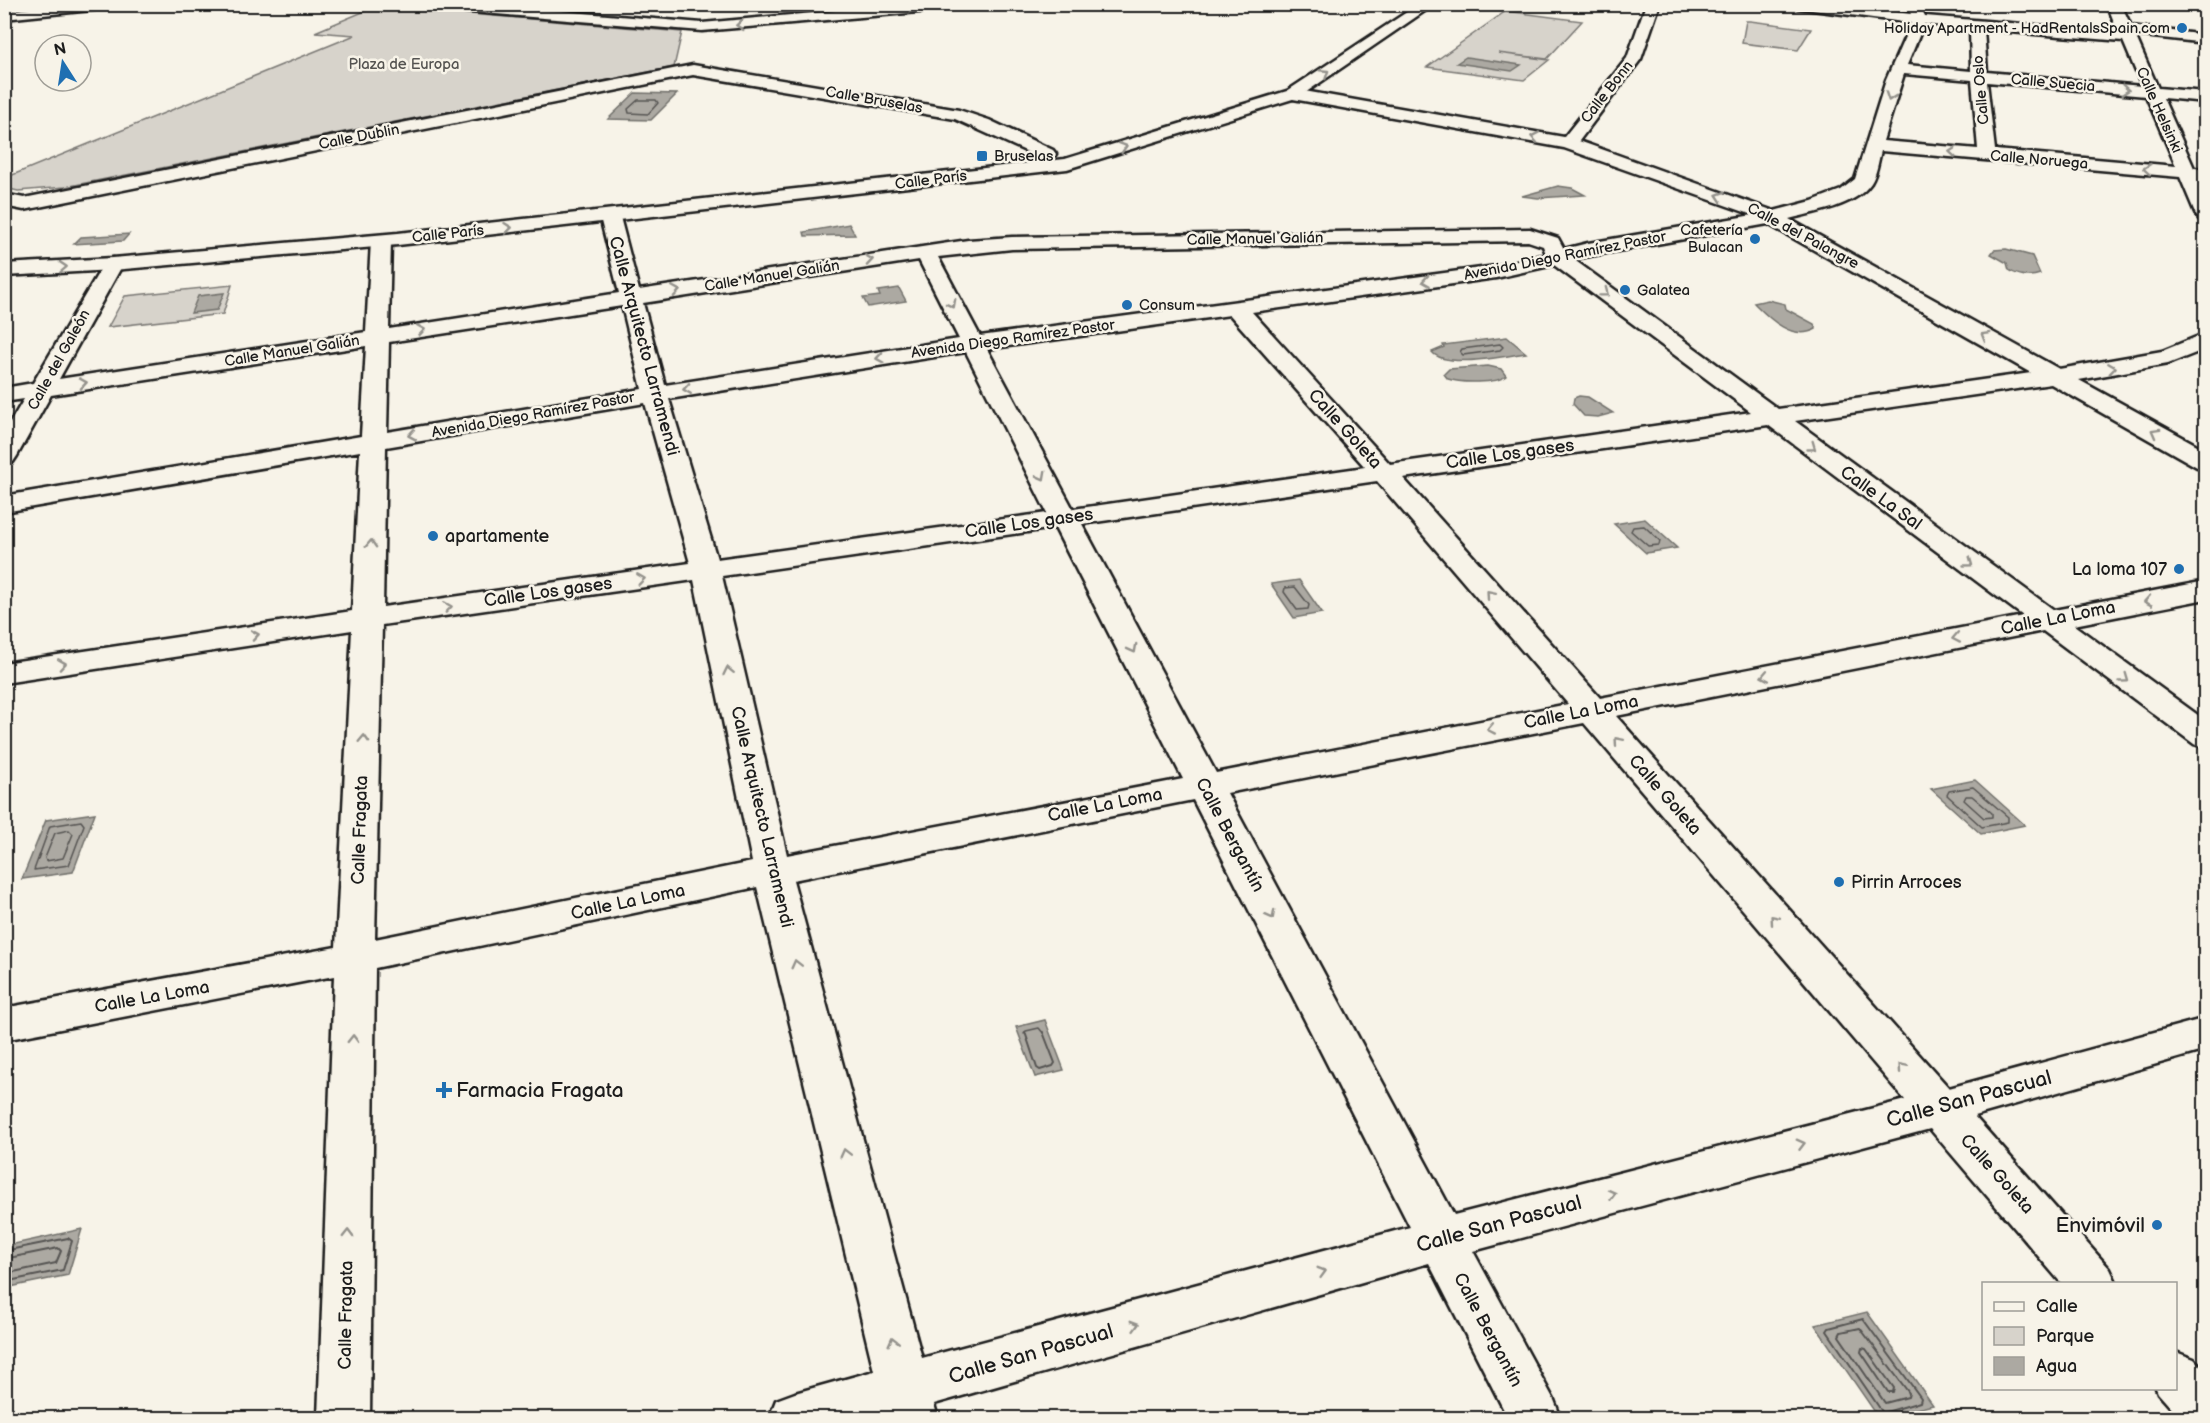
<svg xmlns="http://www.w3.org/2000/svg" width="2210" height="1423" font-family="'Balsamiq Sans',sans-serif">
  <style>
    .green { fill: #d7d3cb; stroke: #7a7874; stroke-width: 1.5 }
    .water { fill: #aca9a2; stroke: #72716c; stroke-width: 1.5 }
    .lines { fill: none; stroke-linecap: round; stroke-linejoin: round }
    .shore-far1 { stroke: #565452; stroke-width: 1.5 }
    .shore { stroke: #565452; stroke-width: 2 }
    .minor-casing { stroke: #1c1c1c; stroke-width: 5 }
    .secondary-casing { stroke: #1c1c1c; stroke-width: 5 }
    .minor { fill: #f7f3e8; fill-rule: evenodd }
    .secondary { fill: #f7f3e8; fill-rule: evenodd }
    .oneway { stroke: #94928c }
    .poi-dot { fill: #1f6fb2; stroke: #f7f3e8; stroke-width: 2 }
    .labels { text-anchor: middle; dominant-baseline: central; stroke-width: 5; stroke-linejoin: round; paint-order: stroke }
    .far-poi-label { font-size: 15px; fill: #1c1c1c; stroke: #f7f3e8; text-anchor: start }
    .far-park-label { font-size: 15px; fill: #545351; stroke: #f7f3e8 }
    .far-street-label { font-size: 15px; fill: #1c1c1c; stroke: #f7f3e8 }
    .street-label { font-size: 18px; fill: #1c1c1c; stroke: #f7f3e8 }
    .poi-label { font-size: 18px; fill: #1c1c1c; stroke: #f7f3e8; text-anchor: start }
    .near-poi-label { font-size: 21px; fill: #1c1c1c; stroke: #f7f3e8; text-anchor: start }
    .near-street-label { font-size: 21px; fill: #1c1c1c; stroke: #f7f3e8 }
  </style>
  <rect width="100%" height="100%" fill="#f7f3e8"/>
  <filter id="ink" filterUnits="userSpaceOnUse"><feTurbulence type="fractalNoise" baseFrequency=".0167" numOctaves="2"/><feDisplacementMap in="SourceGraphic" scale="12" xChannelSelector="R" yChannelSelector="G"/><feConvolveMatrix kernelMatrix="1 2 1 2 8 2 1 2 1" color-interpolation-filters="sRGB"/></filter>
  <g filter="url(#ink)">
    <g class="green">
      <path d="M377 6 682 32 674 67 65 187 18 191 5 188V178L355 35 315 32Z"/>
      <path d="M1506 11 1582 21 1547 59 1498 53 1549 60 1524 80 1427 67Z"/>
      <path d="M1746 21H1750L1811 29 1798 50 1742 43Z"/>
      <path d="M232 285 223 314 108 327 125 296Z"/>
    </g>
    <g class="water">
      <path d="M1466 57 1521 65 1512 71 1457 63Z"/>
      <path d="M635 93 677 94 651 120 608 119Z"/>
      <path d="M1558 186 1572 188 1585 195 1538 198 1522 196Z"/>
      <path d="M849 224 855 235 805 236 804 232Z"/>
      <path d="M129 234 123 241 74 244 81 237Z"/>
      <path d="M2006 249 2032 256 2040 274C2030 278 2018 276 2009 270L2007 263 1991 254 1994 250Z"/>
      <path d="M899 288 906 301 868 307 863 298 880 296 878 291Z"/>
      <path d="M224 293 217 310 191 313 198 296Z"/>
      <path d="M1768 300 1785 304 1786 309 1814 324 1816 329C1792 342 1769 318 1754 303Z"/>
      <path d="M1507 337 1526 353C1504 356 1446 369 1432 352L1444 347 1443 345Z"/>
      <path d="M1488 366 1501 369 1506 376C1497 384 1459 383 1448 379L1444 374 1449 369Z"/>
      <path d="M1579 396 1588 397 1613 413 1598 417 1584 416 1573 404 1574 398Z"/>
      <path d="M1645 519 1677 548 1646 553 1614 524Z"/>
      <path d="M1299 580 1322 613 1294 618 1271 584Z"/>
      <path d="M1975 780 2025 825 1981 834 1931 789Z"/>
      <path d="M95 813 73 872 22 879 46 820Z"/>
      <path d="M1045 1020 1064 1070 1035 1077 1016 1027Z"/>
      <path d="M82 1229 68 1275 5 1288V1246Z"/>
      <path d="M1867 1312 1933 1405 1879 1418 1815 1325Z"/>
    </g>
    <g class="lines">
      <g class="shore-far1">
        <path d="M638 100H656L658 103 648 114 629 113 628 109Z"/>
        <path d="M1500 344 1503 347 1500 350 1463 355 1460 352 1462 349Z"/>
        <path d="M1644 526 1660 541 1659 545 1648 546 1631 531 1633 527Z"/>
        <path d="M1295 587 1309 605 1308 609 1297 610 1284 592 1285 588Z"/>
        <path d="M1973 787 2008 817V822L1982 827 1947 795 1949 791Z"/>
        <path d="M1966 796H1972L1992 813V817L1984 818 1964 800Z"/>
        <path d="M81 821 84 825 69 865 34 870 50 826Z"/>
        <path d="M69 830 73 834 63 858 46 861 45 858 55 833Z"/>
        <path d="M1024 1034 1026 1031 1039 1028 1044 1034"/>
      </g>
      <g class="shore">
        <path d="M1025 1032 1037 1068 1040 1070 1053 1066 1055 1063 1043 1032"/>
        <path d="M4 1251 68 1238 72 1241 63 1270 4 1282"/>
        <path d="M4 1259 58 1248 61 1251 56 1263 4 1274"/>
        <path d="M1863 1319 1921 1398 1920 1402 1883 1413 1827 1331 1829 1328Z"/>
        <path d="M1860 1328 1909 1393 1908 1397 1885 1403 1839 1336 1841 1332Z"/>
        <path d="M1862 1348 1866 1349 1894 1388 1893 1392H1888L1861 1352Z"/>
      </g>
      <defs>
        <g id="minor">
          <path d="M67 4H117L111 8 4 19V11Z"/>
          <path d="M417 4H478L702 23 913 4H971L965 8 702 31 423 8Z"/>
          <path d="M1384 4H1402L1403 5 1396 9Z"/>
          <path d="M1646 4H1660L1641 59 1579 141 1774 211 1812 201 1841 190 1855 179 1886 80 1911 23 1797 8 1791 4H1833L1911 14 1906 4H1919L1925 16 2118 32 2107 4H2121L2131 26 2206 35V43L2135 35 2158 88 2206 92V102L2163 98 2194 168 2206 169V179H2199L2206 192V221L2199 219 2196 215 2180 177 1881 151C1878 161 1877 174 1871 183 1855 207 1814 212 1789 219L2059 369 2162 351 2206 333V349L2168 364 2079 380 2206 450V469L2197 467 2051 384 1795 421 2054 610 2206 581V599L2074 625 2206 721V747L2194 744 2043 631 1616 716 1949 1088 2206 1018V1050L1974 1116 2110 1269 2117 1284H2062L1930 1129 1473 1251 1554 1400 1561 1418H1508L1429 1263 934 1404 938 1418H769L776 1400 795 1393 874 1371 757 887 375 968 370 1418H318L334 976 4 1040V1008L336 947 352 630 4 683V663L352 611 360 451 4 512V496L361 436 366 346 51 395 17 456 13 462 4 464V433L24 399 4 402V388L33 383 106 260 113 258 120 260 123 264 59 379 366 332 371 241 374 237H388L391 241 389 329 619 293 600 217 603 213H617L620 217 639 290 968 240 1012 237 1530 229 1558 238 1564 249 1588 243 1753 215 1564 148 1293 99 1285 94 1293 89 1564 137 1627 58ZM1924 24 1970 29 1971 71 1907 65ZM1984 30 2123 41 2142 86 1987 72ZM1904 74 1972 80 1978 149 1883 141ZM1987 82 2146 96 2176 166 1995 150ZM1768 224 2031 373 1778 409 1573 259ZM1528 241 1543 246 1546 254 1496 266 980 336 938 257 1012 249ZM919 260 959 339 665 385 643 303ZM1554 265 1751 412 1390 464 1252 312 1496 278ZM622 306 642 389 387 432 389 342ZM1230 315 1365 467 1073 509 987 349ZM966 352 1047 513 717 559 669 399ZM645 403 690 563 383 607 386 447ZM1768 425 2023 616 1600 698 1403 478ZM1377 481 1568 704 1216 773 1082 524ZM1055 528 1183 779 787 855 722 576ZM694 580 752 862 375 939 382 625ZM1584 723 1905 1100 1454 1215 1227 793ZM1193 800 1410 1227 922 1358 793 880Z"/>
          <path d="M2192 4H2206V9L2193 7Z"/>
          <path d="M693 65 959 110 989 120 1053 150 1056 154 1053 158H1041L955 119 693 75 24 210 4 206V194L24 198Z"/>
          <path d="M2176 1352 2194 1359 2206 1371V1418H2180L2158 1393 2156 1388H2176Z"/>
        </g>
        <path id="secondary" d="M1419 4H1435L1299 97 1067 169 398 245 113 270 4 276V264L113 258 398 233 1065 159 1287 91Z"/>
      </defs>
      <use href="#minor" class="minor-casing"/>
      <use href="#secondary" class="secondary-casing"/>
      <use href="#minor" class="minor"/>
      <use href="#secondary" class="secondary"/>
    </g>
    <defs><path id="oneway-chevron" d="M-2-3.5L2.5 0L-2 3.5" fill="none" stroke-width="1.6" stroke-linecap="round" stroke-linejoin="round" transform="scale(1.5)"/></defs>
    <g class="oneway">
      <use href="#oneway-chevron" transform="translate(740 25) rotate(175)"/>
      <use href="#oneway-chevron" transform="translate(1325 73) rotate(-33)"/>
      <use href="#oneway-chevron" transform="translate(2125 90) rotate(5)"/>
      <use href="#oneway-chevron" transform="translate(1890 97) rotate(109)"/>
      <use href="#oneway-chevron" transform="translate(1535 137) rotate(-170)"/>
      <use href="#oneway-chevron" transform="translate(1123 147) rotate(-17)"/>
      <use href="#oneway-chevron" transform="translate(1953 152) rotate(-175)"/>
      <use href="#oneway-chevron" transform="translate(2147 169) rotate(-175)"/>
      <use href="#oneway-chevron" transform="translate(1720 196) rotate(-161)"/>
      <use href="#oneway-chevron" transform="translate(508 228) rotate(-6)"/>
      <use href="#oneway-chevron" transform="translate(869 260) rotate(-9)"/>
      <use href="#oneway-chevron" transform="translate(63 267) rotate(-3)"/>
      <use href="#oneway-chevron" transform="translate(1426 281) rotate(172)"/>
      <use href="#oneway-chevron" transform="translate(676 291) rotate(-9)"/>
      <use href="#oneway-chevron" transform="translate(1605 293) rotate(37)"/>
      <use href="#oneway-chevron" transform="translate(952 304) rotate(62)"/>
      <use href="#oneway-chevron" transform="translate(421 330) rotate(-9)"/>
      <use href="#oneway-chevron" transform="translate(1985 336) rotate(-150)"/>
      <use href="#oneway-chevron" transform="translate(880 358) rotate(171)"/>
      <use href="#oneway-chevron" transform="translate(2112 368) rotate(-8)"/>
      <use href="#oneway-chevron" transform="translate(83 383) rotate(-9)"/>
      <use href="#oneway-chevron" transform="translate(687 389) rotate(171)"/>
      <use href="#oneway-chevron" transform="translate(2155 432) rotate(-151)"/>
      <use href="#oneway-chevron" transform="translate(412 435) rotate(170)"/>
      <use href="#oneway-chevron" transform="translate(1812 447) rotate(36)"/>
      <use href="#oneway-chevron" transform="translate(1042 476) rotate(62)"/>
      <use href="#oneway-chevron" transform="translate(371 544) rotate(-88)"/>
      <use href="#oneway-chevron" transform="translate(1969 563) rotate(36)"/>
      <use href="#oneway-chevron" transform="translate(641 579) rotate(-8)"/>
      <use href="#oneway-chevron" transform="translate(1490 594) rotate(-131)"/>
      <use href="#oneway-chevron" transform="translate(2148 601) rotate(170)"/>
      <use href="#oneway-chevron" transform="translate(448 607) rotate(-8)"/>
      <use href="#oneway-chevron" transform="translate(255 635) rotate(-9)"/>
      <use href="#oneway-chevron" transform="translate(1956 638) rotate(169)"/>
      <use href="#oneway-chevron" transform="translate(1133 649) rotate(62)"/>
      <use href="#oneway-chevron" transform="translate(62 664) rotate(-9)"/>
      <use href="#oneway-chevron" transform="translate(728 671) rotate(-102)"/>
      <use href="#oneway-chevron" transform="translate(1765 676) rotate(169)"/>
      <use href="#oneway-chevron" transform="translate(2125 679) rotate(36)"/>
      <use href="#oneway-chevron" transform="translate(1491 729) rotate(169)"/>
      <use href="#oneway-chevron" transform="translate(364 739) rotate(-88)"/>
      <use href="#oneway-chevron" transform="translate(1618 741) rotate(-131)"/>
      <use href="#oneway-chevron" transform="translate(1271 915) rotate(62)"/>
      <use href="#oneway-chevron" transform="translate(1774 919) rotate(-131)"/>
      <use href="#oneway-chevron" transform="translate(796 964) rotate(-104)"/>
      <use href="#oneway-chevron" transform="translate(353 1039) rotate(-89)"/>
      <use href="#oneway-chevron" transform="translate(1902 1067) rotate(-131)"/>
      <use href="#oneway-chevron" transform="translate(1801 1144) rotate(-15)"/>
      <use href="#oneway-chevron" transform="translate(845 1153) rotate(-104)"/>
      <use href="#oneway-chevron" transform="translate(1612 1194) rotate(-15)"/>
      <use href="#oneway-chevron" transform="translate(348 1234) rotate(-89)"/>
      <use href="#oneway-chevron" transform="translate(1322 1272) rotate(-16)"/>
      <use href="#oneway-chevron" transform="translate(1135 1325) rotate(-16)"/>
      <use href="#oneway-chevron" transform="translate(893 1341) rotate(-104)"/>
    </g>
  </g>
  <g class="poi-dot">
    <circle cx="2182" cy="28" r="6"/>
    <rect x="976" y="150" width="12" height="12" rx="3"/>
    <circle cx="1755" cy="239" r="6"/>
    <circle cx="1625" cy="290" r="6"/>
    <circle cx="1127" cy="305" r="6"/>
    <circle cx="433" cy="536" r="6"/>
    <circle cx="2179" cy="569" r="6"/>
    <circle cx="1839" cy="882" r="6"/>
    <path d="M441 1081h6v6h6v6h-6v6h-6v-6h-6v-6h6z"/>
    <circle cx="2157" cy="1225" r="6"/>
  </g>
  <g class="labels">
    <g class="far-poi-label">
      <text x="2170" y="28" text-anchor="end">Holiday Apartment - HadRentalsSpain.com</text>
      <text x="994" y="156">Bruselas</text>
      <text x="1743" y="230" text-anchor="end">Cafetería<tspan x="1743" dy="17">Bulacan</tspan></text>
      <text x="1637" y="290">Galatea</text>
      <text x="1139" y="305">Consum</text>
    </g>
    <g class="far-park-label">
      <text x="404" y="64">Plaza de Europa</text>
    </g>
    <g class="far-street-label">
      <text transform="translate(2053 83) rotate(5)">Calle Suecia</text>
      <text transform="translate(1981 90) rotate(-95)">Calle Oslo</text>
      <text transform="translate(1607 92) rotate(-52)">Calle Bonn</text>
      <text transform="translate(874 100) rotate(10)">Calle Bruselas</text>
      <text transform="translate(2159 110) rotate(66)">Calle Helsinki</text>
      <text transform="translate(359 137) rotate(-11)">Calle Dublin</text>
      <text transform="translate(2039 160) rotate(5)">Calle Noruega</text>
      <text transform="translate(931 180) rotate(-7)">Calle París</text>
      <text transform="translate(448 234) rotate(-6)">Calle París</text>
      <text transform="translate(1803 236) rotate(28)">Calle del Palangre</text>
      <text transform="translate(1255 239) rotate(-1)">Calle Manuel Galián</text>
      <text transform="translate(1565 256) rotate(-11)">Avenida Diego Ramírez Pastor</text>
      <text transform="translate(772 276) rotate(-9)">Calle Manuel Galián</text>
      <text transform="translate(1013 339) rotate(-8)">Avenida Diego Ramírez Pastor</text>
      <text transform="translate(292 351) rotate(-9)">Calle Manuel Galián</text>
      <text transform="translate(59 360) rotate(-61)">Calle del Galeón</text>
      <text transform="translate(533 415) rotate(-10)">Avenida Diego Ramírez Pastor</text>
    </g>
    <g class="street-label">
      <text transform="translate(644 346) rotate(75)">Calle Arquitecto Larramendi</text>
      <text transform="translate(1345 429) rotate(48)">Calle Goleta</text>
      <text transform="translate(1510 454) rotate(-8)">Calle Los gases</text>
      <text transform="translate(1881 498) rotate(36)">Calle La Sal</text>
      <text transform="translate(1029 523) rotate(-8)">Calle Los gases</text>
      <text transform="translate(548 592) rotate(-8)">Calle Los gases</text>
      <text transform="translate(2058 618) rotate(-11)">Calle La Loma</text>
      <text transform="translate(1581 712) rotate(-11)">Calle La Loma</text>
      <text transform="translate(1665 795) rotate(49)">Calle Goleta</text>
      <text transform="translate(1105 805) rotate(-11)">Calle La Loma</text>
      <text transform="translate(762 817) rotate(77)">Calle Arquitecto Larramendi</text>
      <text transform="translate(360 830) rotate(-88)">Calle Fragata</text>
      <text transform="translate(1230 835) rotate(62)">Calle Bergantín</text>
      <text transform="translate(628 902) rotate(-12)">Calle La Loma</text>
      <text transform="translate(152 997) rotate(-10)">Calle La Loma</text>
      <text transform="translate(1997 1174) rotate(48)">Calle Goleta</text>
      <text transform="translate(346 1315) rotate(-89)">Calle Fragata</text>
      <text transform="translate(1488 1330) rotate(62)">Calle Bergantín</text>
    </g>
    <g class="poi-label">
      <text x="445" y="536">apartamente</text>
      <text x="2167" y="569" text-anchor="end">La loma 107</text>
      <text x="1851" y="882">Pirrin Arroces</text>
    </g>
    <g class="near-poi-label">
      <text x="456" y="1090">Farmacia Fragata</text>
      <text x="2145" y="1225" text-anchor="end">Envimóvil</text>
    </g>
    <g class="near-street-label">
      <text transform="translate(1969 1099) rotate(-15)">Calle San Pascual</text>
      <text transform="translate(1499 1224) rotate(-15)">Calle San Pascual</text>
      <text transform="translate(1031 1354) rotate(-16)">Calle San Pascual</text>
    </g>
  </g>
  <rect width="2210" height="1423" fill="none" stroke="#f7f3e8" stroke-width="24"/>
  <rect x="12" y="12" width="2186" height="1399" fill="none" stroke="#1c1c1c" stroke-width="2" filter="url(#ink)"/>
  <rect x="1982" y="1282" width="195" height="108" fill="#f7f3e8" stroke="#9f9d96" stroke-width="1.5"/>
  <rect x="1994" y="1302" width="30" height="9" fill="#f7f3e8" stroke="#9f9d96" stroke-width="1.5"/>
  <text x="2036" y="1312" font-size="18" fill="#1c1c1c">Calle</text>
  <rect x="1994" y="1327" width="30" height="18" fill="#d7d3cb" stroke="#9f9d96" stroke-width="1.5"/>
  <text x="2036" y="1342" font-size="18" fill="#1c1c1c">Parque</text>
  <rect x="1994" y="1357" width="30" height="18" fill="#aca9a2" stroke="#9f9d96" stroke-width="1.5"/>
  <text x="2036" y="1372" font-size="18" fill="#1c1c1c">Agua</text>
  <g transform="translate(63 63) rotate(348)"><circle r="28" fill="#f7f3e8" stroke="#9f9d96" stroke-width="1.5"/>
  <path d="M0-4.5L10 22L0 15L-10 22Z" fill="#1f6fb2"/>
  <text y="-9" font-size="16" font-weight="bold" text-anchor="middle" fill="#1c1c1c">N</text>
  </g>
</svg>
